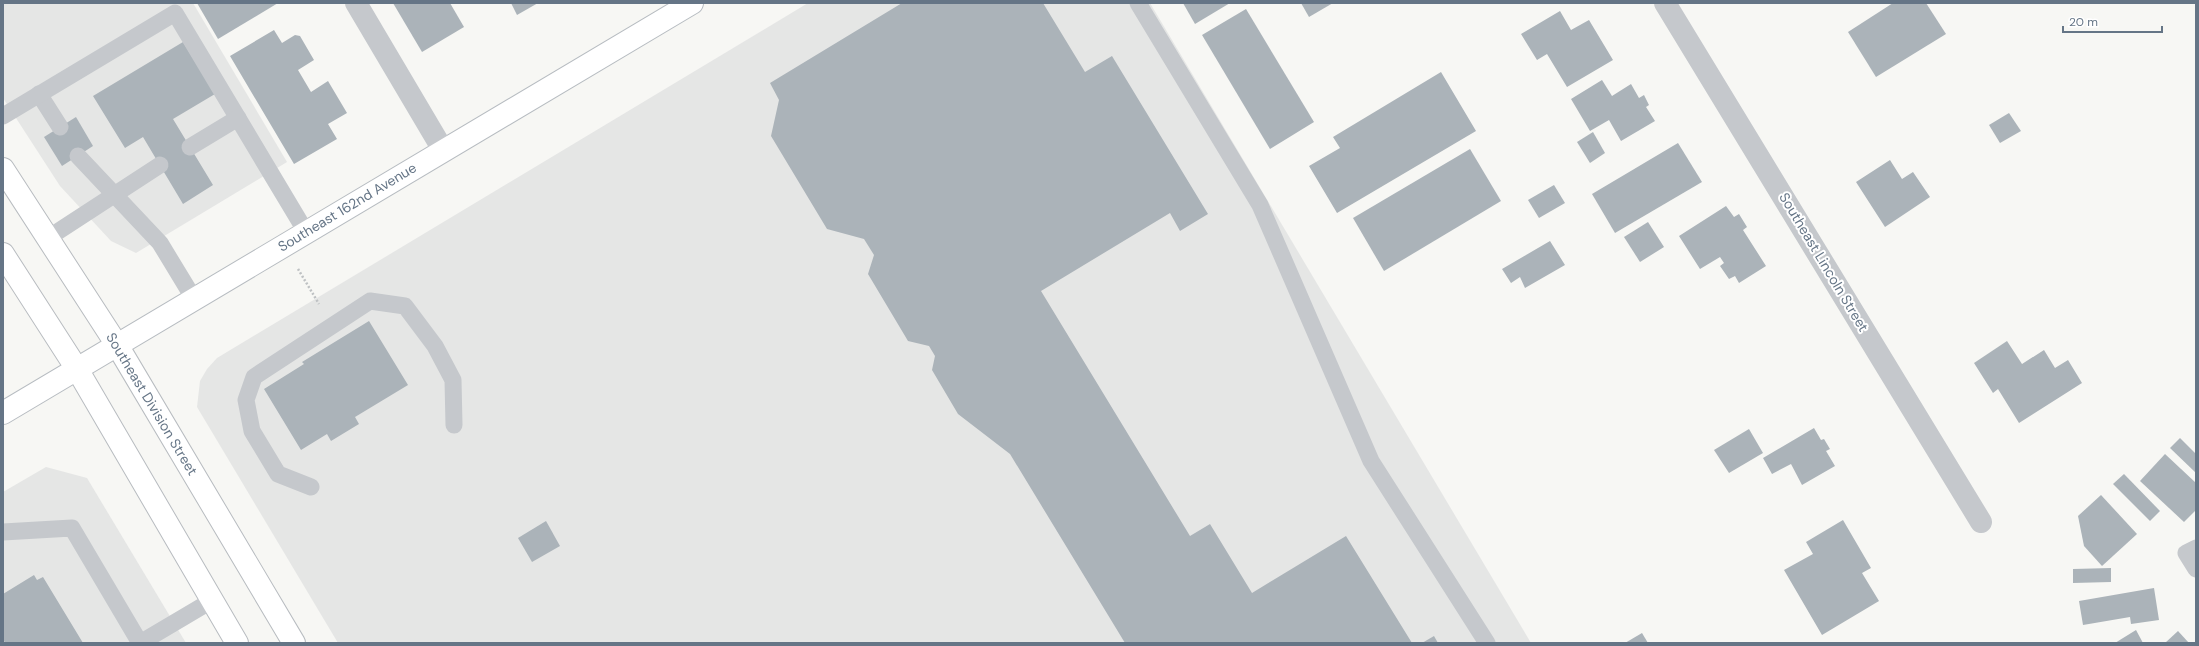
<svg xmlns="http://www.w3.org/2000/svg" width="2199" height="646" font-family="'DM Sans',sans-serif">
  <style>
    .built { fill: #e5e6e5 }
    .building { fill: #abb3b9 }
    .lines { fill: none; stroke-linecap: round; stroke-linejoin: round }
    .secondary-casing { stroke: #b7bcc1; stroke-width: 24 }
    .primary-casing { stroke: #b8bcc0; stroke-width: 24 }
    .path { stroke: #bec1c3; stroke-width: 2.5; stroke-dasharray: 2 2; stroke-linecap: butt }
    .service { stroke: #c5c8cc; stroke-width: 17 }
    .minor { stroke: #c5c8cc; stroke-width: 22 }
    .secondary { stroke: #fff; stroke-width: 22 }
    .primary { stroke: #fff; stroke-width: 22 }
    .labels { text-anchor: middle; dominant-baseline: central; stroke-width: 4; stroke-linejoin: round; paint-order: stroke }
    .street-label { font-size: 14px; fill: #657586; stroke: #fff }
  </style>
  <rect width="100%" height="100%" fill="#f7f7f4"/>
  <g class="built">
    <path d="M3 3H193L287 162 136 253 111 241 60 186 3 98Z"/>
    <path d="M808 3H1150L1531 643H338L197 407 200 381 207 369 217 358Z"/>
    <path d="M46 467 87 478 186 643H3V492Z"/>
  </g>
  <g class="building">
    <path d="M197 3H278L218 39Z"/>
    <path d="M393 3H450L464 27 422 52Z"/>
    <path d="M511 3H538L517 15Z"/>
    <path d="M902 3H1043L1085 72 1112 56 1208 214 1180 231 1170 213 1041 291 1190 536 1210 524 1252 593 1346 536 1412 643H1125L1010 454 958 414 932 370 935 356 929 346 908 341 868 274 874 255 864 239 827 229 771 136 779 100 770 83Z"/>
    <path d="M1183 3H1230L1195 24Z"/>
    <path d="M1301 3H1333L1309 17Z"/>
    <path d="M1893 3H1926L1946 34 1876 77 1848 32Z"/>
    <path d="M1246 9 1314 122 1270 149 1202 35Z"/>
    <path d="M1560 11 1571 30 1589 20 1613 60 1567 87 1547 54 1537 60 1521 34Z"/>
    <path d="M274 30 282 43 295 35 300 36 314 60 298 70 311 92 328 81 347 113 328 124 337 139 294 164 230 56Z"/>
    <path d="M183 42 215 94 173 119 213 185 183 204 143 137 125 148 93 96Z"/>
    <path d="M1441 72 1476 131 1337 213 1309 166 1340 148 1333 137Z"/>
    <path d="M1602 80 1612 96 1631 84 1639 98 1644 95 1649 105 1646 107 1655 121 1621 141 1609 120 1590 131 1571 99Z"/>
    <path d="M2009 113 2021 131 2000 143 1989 125Z"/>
    <path d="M76 117 93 146 62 166 44 137Z"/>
    <path d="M1593 132 1605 153 1590 163 1577 142Z"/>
    <path d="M1678 143 1702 182 1615 233 1592 194Z"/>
    <path d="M1470 149 1501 201 1384 271 1353 218Z"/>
    <path d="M1890 160 1902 179 1913 172 1930 197 1885 227 1856 182Z"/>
    <path d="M1554 185 1565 203 1539 218 1528 200Z"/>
    <path d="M1726 206 1734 217 1739 214 1747 227 1743 230 1766 266 1739 283 1735 276 1729 279 1720 266 1724 263 1720 257 1700 269 1679 236Z"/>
    <path d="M1648 222 1664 247 1640 262 1624 237Z"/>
    <path d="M1550 241 1565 265 1525 288 1520 277 1511 283 1502 269Z"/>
    <path d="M369 321 408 385 355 417 359 424 331 441 327 434 301 450 264 389 304 364 302 362Z"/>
    <path d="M2007 341 2022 364 2044 350 2055 368 2068 360 2082 383 2019 423 1998 389 1993 393 1974 363Z"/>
    <path d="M1814 428 1821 440 1824 439 1830 449 1826 451 1835 466 1802 485 1791 464 1772 474 1763 458Z"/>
    <path d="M1749 429 1763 453 1729 473 1714 450Z"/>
    <path d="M2180 438 2196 454V473L2170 448Z"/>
    <path d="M2165 454 2196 483V510L2184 522 2140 481Z"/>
    <path d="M2124 474 2160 511 2150 521 2113 484Z"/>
    <path d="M2101 495 2137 534 2102 566 2084 546 2078 516Z"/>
    <path d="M1843 520 1871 568 1862 573 1879 601 1822 635 1784 570 1813 554 1806 542Z"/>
    <path d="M546 521 560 546 532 562 518 538Z"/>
    <path d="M2111 568V582L2073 583V569Z"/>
    <path d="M34 575 37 580 43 577 83 643H5L3 639V594Z"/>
    <path d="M2154 588 2159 620 2131 624 2130 617 2083 625 2079 601Z"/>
    <path d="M2136 630 2143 643H2115Z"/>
    <path d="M2178 631 2189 643H2165Z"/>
    <path d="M1642 633 1648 643H1625Z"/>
    <path d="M1434 636 1438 643H1422Z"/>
  </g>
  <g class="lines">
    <defs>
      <path id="secondary" d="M3 413 692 3"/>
      <g id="primary">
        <path d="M3 169 117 345 294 643"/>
        <path d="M3 254 77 369 237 643"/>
      </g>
    </defs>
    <use href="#secondary" class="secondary-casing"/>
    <use href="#primary" class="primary-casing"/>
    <path class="path" d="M298 269 319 304"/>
    <g class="service">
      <path d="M1138 3 1260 205 1371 461 1487 643"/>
      <path d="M39 94 60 127"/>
      <path d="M3 116 175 13 306 232"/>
      <path d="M190 147 238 118"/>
      <path d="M78 156 160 243 194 299"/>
      <path d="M48 238 160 165"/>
      <path d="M311 487 278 474 252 431 246 400 254 377 370 301 405 306 435 346 453 380 454 425"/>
      <path d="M3 532 72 528 140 643 211 601"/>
      <path d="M2196 548 2186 553 2196 569"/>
    </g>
    <g class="minor">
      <path d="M356 3 443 150"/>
      <path d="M1665 3 1981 522"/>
    </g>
    <use href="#secondary" class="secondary"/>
    <use href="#primary" class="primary"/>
  </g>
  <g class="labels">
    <g class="street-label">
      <text transform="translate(347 207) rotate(-31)">Southeast 162nd Avenue</text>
      <text transform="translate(1824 262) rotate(59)">Southeast Lincoln Street</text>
      <text transform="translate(152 404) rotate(59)">Southeast Division Street</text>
    </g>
  </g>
  <rect width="2199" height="646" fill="none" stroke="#657586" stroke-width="8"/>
  <path d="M2063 26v6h99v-6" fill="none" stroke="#657586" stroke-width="2"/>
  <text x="2069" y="26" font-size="12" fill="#657586" stroke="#ffffff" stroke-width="3" paint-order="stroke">20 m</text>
</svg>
